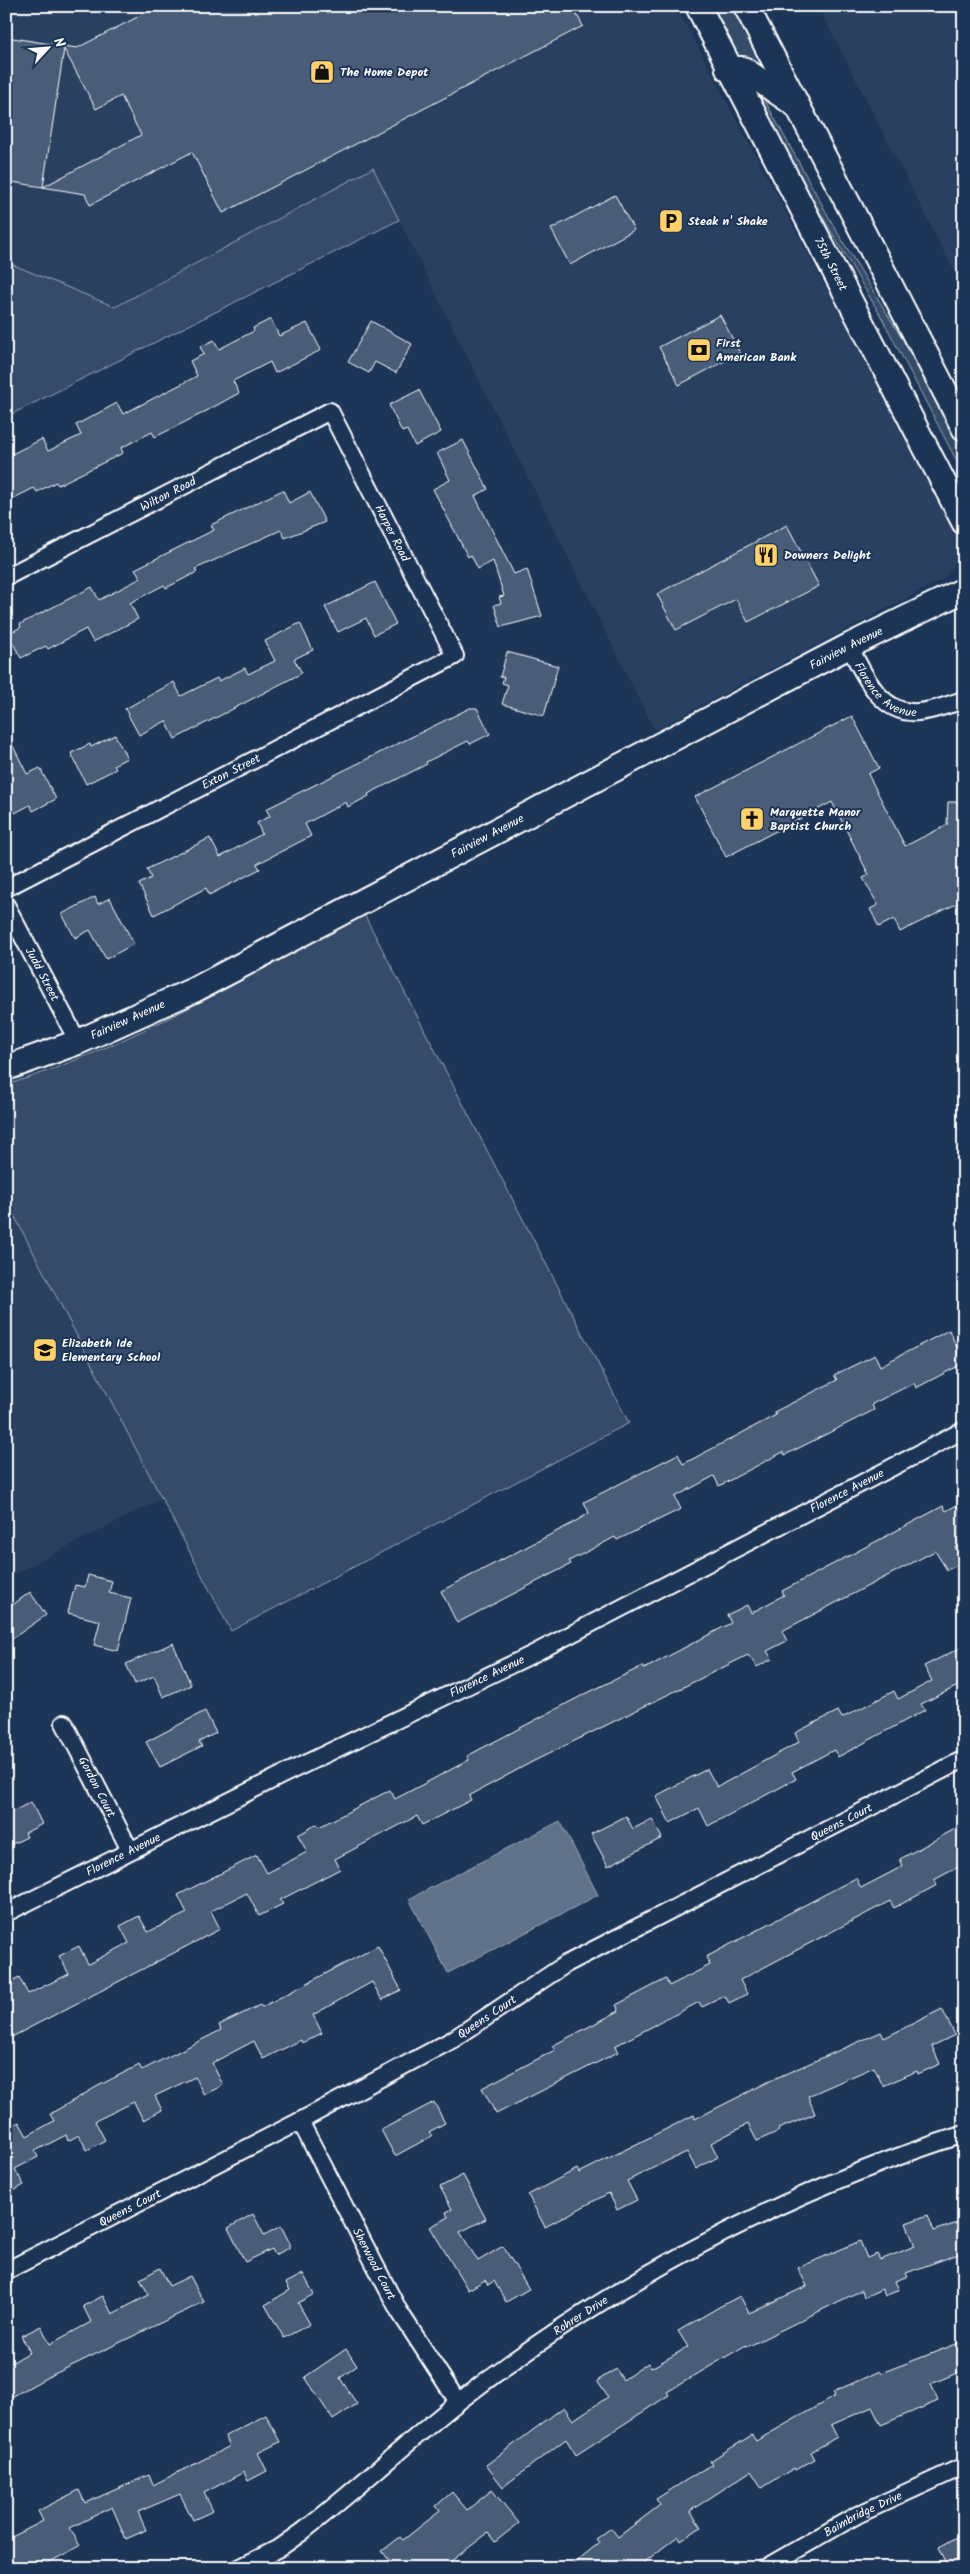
<svg xmlns="http://www.w3.org/2000/svg" width="970" height="2574" font-family="Kalam,sans-serif">
  <style>
    .built { fill: #2a4161 }
    .green { fill: #364b69; stroke: #9aa5b4 }
    .water { fill: #617289; stroke: #a0aab8 }
    .building { fill: #4a5d79; stroke: #fff; fill-rule: evenodd }
    .lines { fill: none; stroke-linecap: round; stroke-linejoin: round }
    .street-casing { stroke: #fff; stroke-width: 20 }
    .secondary-casing { stroke: #fff; stroke-width: 28 }
    .street { stroke: #1d3557; stroke-width: 16 }
    .secondary { stroke: #1d3557; stroke-width: 24 }
    .labels { text-anchor: middle; dominant-baseline: central; stroke-width: 4; stroke-linejoin: round; paint-order: stroke }
    .poi-label { font-size: 12px; font-weight: bold; fill: #fff; stroke: #1d3557; text-anchor: start }
    .street-label { font-size: 12px; fill: #fff; stroke: #1d3557 }
  </style>
  <rect width="100%" height="100%" fill="#1d3557"/>
  <filter id="ink" filterUnits="userSpaceOnUse"><feTurbulence type="fractalNoise" baseFrequency=".02" numOctaves="2"/><feDisplacementMap in="SourceGraphic" scale="10" xChannelSelector="R" yChannelSelector="G"/><feConvolveMatrix kernelMatrix="1 2 1 2 8 2 1 2 1" color-interpolation-filters="sRGB"/></filter>
  <g filter="url(#ink)">
    <g class="built">
      <path d="M6 6H676L945 511 957 539 958 553 953 567 943 579 655 730 373 169 115 307 6 262Z"/>
      <path d="M818 6H964V290Z"/>
      <path d="M6 1201 163 1498 6 1578Z"/>
    </g>
    <g class="green">
      <path d="M710 6H734L769 73 748 59 735 55Z"/>
      <path d="M751 84 759 90 836 230 928 381 964 451V475L882 318 794 168Z"/>
      <path d="M373 168 399 220 6 417V262L115 307Z"/>
      <path d="M364 914 629 1423 231 1631 6 1200V1085C132 1046 247 976 364 914Z"/>
    </g>
    <path class="water" d="M560 1821 598 1895 448 1973 409 1899Z"/>
    <g class="building">
      <path d="M159 6H572L583 26 223 213 192 152 90 205 85 194 6 181V37L77 48ZM64 49 96 109 121 96 141 135 43 187Z"/>
      <path d="M615 195 634 230 570 265 551 229Z"/>
      <path d="M720 315 740 353 679 385 659 347Z"/>
      <path d="M271 319 279 336 307 323 321 350 275 373 270 362 233 381 239 393 201 414 155 437 152 432 121 448 123 453 58 485 56 482 37 492 34 488 6 502V457L42 439 48 451 81 435 76 425 117 403 123 414 197 376 190 361 204 354 200 347 214 340 219 349 254 331 253 328Z"/>
      <path d="M371 321 412 344 396 373 375 362 369 373 348 362Z"/>
      <path d="M419 390 441 432 415 446 407 430 402 432 389 405Z"/>
      <path d="M463 440 488 489 475 496 514 574 527 569 542 616 501 627 494 605 501 603 499 597 504 596 493 561 478 569 471 555 468 557 433 489 450 480 437 453Z"/>
      <path d="M283 490 289 503 310 492 325 522 285 538 281 530 195 569 197 572 166 588 164 585 130 603 138 619 93 642 86 629 48 649 46 646 21 658 8 634 21 627 20 624 92 587 99 600 141 578 135 569 214 530 211 525Z"/>
      <path d="M787 525 819 586 748 622 736 599 676 630 657 594Z"/>
      <path d="M375 582 396 624 374 635 366 618 338 632 325 607Z"/>
      <path d="M300 623 313 650 294 659 302 673 175 739 166 721 139 735 125 709 174 682 181 696 217 678 219 681 245 668 248 674 275 661 265 641Z"/>
      <path d="M507 652 558 666 544 716 502 704 508 685 502 683 504 677H500Z"/>
      <path d="M470 708H477L490 734 470 744 468 741 426 762 427 764 368 794 369 796 348 807 346 802 305 824 311 836 257 864 260 869 209 895 206 888 154 915 139 884 151 878 147 869 210 838 220 857 262 834 257 823 270 816 266 809Z"/>
      <path d="M852 716 879 768 868 774 905 846 947 825 948 802H964V900L900 932 894 919 879 927 870 909 878 905 863 878 869 875 832 802 726 857 695 797Z"/>
      <path d="M6 732 27 774 40 768 56 799 33 811 30 805 15 813 6 796Z"/>
      <path d="M115 735 127 758 114 765 116 769 86 784 71 753 90 744 91 747Z"/>
      <path d="M95 897 98 904 110 898 134 944 106 959 90 930 75 938 62 914Z"/>
      <path d="M949 1330 964 1363 916 1388 914 1383 872 1404 874 1410 785 1455 783 1452 719 1486 714 1476 675 1497 681 1509 617 1540 615 1537 569 1561 571 1564 457 1623 441 1591 573 1523 589 1513 584 1502 678 1454 683 1464 776 1415 774 1412 837 1380 834 1375 875 1355 880 1366Z"/>
      <path d="M957 1505 964 1518V1542L955 1547 963 1562 947 1570 935 1551 782 1631 787 1641 767 1651 772 1659 757 1667 748 1655 532 1762 469 1796 471 1800 422 1825 417 1816 335 1859 340 1869 280 1900 283 1904 259 1916 247 1893 211 1911 220 1929 6 2040V1984L19 1977 28 1994 69 1974 59 1956 79 1946 88 1964 129 1943 120 1926 139 1916 148 1932 187 1913 178 1895 257 1855 267 1873 307 1852 298 1835 317 1824 319 1827 390 1790 395 1799 469 1760 467 1756 581 1696 643 1666 644 1669 731 1623 727 1615 747 1605 751 1613 784 1595 782 1591 911 1523 943 1506 946 1511Z"/>
      <path d="M88 1575 112 1581 109 1593 131 1598 118 1651 94 1645 100 1621 68 1613 75 1585 85 1587Z"/>
      <path d="M30 1592 46 1615 6 1643V1610Z"/>
      <path d="M173 1643 191 1685 163 1697 154 1676 135 1684 126 1664Z"/>
      <path d="M964 1646V1683L921 1704 925 1710 838 1757 834 1750 792 1772 796 1779 708 1826 699 1808 670 1823 656 1796 707 1769 717 1787 799 1742 795 1733 838 1711 842 1718 894 1691 898 1699 932 1681 924 1666Z"/>
      <path d="M205 1711 216 1733 199 1742 202 1746 160 1767 146 1742Z"/>
      <path d="M31 1802 42 1824 25 1833 27 1837 6 1847V1815Z"/>
      <path d="M626 1816 633 1829 652 1819 662 1838 608 1866 591 1834Z"/>
      <path d="M964 1824V1864L934 1880 937 1885 894 1908 890 1901 740 1980 747 1994 729 2003 725 1996 702 2007 699 2002 615 2046 618 2052 496 2114 482 2088 555 2050 552 2046 619 2011 616 2005 666 1979 669 1986 710 1965 706 1957 856 1878 861 1888 903 1866 900 1859Z"/>
      <path d="M378 1946 401 1990 382 2000 372 1982 313 2015 322 2033 302 2043 301 2040 263 2059 254 2041 212 2063 223 2085 204 2095 195 2077 155 2096 162 2110 143 2120 134 2102 95 2121 105 2140 87 2150 79 2135 68 2141 66 2135 35 2151 38 2157 15 2169 24 2185 6 2195V2129L19 2122 27 2136 54 2121 50 2114 98 2086 139 2065 142 2070 221 2030 219 2025 260 2005 262 2007Z"/>
      <path d="M942 2009 955 2035 932 2046 940 2064 918 2074 917 2071 883 2086 874 2067 808 2096 815 2114 778 2129 779 2131 757 2141 748 2124 711 2143 718 2157 696 2169 687 2152 667 2161 627 2181 637 2200 617 2210 609 2193 545 2227 528 2195 577 2169 579 2173 694 2115 695 2119 776 2078 881 2032 884 2038Z"/>
      <path d="M434 2102 445 2123 429 2132 432 2136 395 2156 381 2130Z"/>
      <path d="M463 2175 486 2219 460 2232 478 2261 503 2246 529 2289 506 2302 494 2281 488 2285 485 2280 468 2290 430 2227 448 2217 446 2212 452 2209 440 2187Z"/>
      <path d="M253 2214 264 2235 281 2226 289 2242V2248L275 2255 272 2249 245 2262 228 2228Z"/>
      <path d="M928 2215 934 2231 957 2223 964 2242V2252L906 2273 908 2276 895 2281 899 2290 885 2296 882 2289 864 2297 862 2290 747 2347 746 2345 667 2392 669 2395 576 2455 566 2439 503 2487 486 2465 564 2407 573 2420 608 2397 597 2381 616 2369 623 2380 648 2363 651 2368 688 2347 678 2331 719 2307 740 2296 749 2313 807 2286 798 2268 860 2241 867 2258 877 2254 880 2260 915 2246 906 2223Z"/>
      <path d="M160 2268 169 2286 190 2276 204 2302 44 2379 6 2400V2366L30 2352 21 2336 41 2326 50 2344 91 2322 83 2306 103 2296 112 2314 149 2295 140 2279Z"/>
      <path d="M303 2274 314 2294 298 2303 310 2324 284 2338 265 2305 290 2290 286 2283Z"/>
      <path d="M964 2341V2370L931 2384 938 2401 881 2425 872 2407 831 2425 837 2437 811 2452 815 2459 795 2470 794 2468 762 2488 751 2471 690 2511 701 2527 681 2541 678 2536 637 2568H568L599 2543 596 2539 611 2528 618 2537 660 2505 656 2499 712 2464 710 2461 752 2435 756 2441 835 2396 833 2392 880 2371 881 2373Z"/>
      <path d="M346 2349 357 2366 340 2378 357 2404 333 2420 305 2377Z"/>
      <path d="M266 2415 280 2442 258 2453 267 2471 248 2481 244 2472 204 2493 213 2511 193 2520 180 2494 138 2512 146 2530 126 2539 112 2507 70 2528 80 2546 38 2568H6V2540L43 2521 38 2511 79 2490 85 2503 149 2475 153 2485 230 2446 225 2436Z"/>
      <path d="M492 2490 519 2523 495 2542 488 2533 442 2568H395L382 2551 400 2537 403 2540 440 2511 436 2506 452 2492 467 2510Z"/>
      <path d="M959 2536 964 2545V2568H949L939 2547Z"/>
    </g>
    <g class="lines">
      <defs>
        <g id="street">
          <path id="s1" d="M6 577 330 411 455 656 6 888"/>
          <path id="s2" d="M849 646C864 674 880 715 918 712 934 711 949 704 964 700"/>
          <path id="s3" d="M6 905 78 1042"/>
          <path id="s4" d="M64 1723 130 1850"/>
          <path id="s5" d="M6 1913 284 1774 529 1656 964 1430"/>
          <path id="s6" d="M300 2121 399 2311 458 2402"/>
          <path id="s7" d="M6 2271 300 2121 452 2040 566 1964 964 1759"/>
          <path id="s8" d="M239 2568 281 2547 302 2532C355 2491 405 2444 458 2402 610 2284 780 2193 964 2134"/>
          <path id="s9" d="M765 2568 857 2515 964 2466"/>
        </g>
        <g id="secondary">
          <path id="s10" d="M698 6 964 522"/>
          <path d="M746 6 964 428"/>
          <path d="M728 69H743L796 105"/>
          <path id="s11" d="M6 1068 78 1042 196 989 849 646 964 590"/>
        </g>
      </defs>
      <use href="#street" class="street-casing"/>
      <use href="#secondary" class="secondary-casing"/>
      <use href="#street" class="street"/>
      <use href="#secondary" class="secondary"/>
    </g>
  </g>
  <defs>
    <symbol id="shop-square" viewBox="-11 -11 22 22"><rect x="-9" y="-9" width="18" height="18" rx="4" fill="#ffd166" stroke="#1d3557"/><path d="M-5-2.5h2.3a2.7 3.5 0 0 1 5.4 0H5L5.5 6h-11ZM-1.5-2.5h3a1.5 2.3 0 0 0-3 0Z" fill="#111"/></symbol>
    <symbol id="parking-square" viewBox="-11 -11 22 22"><rect x="-9" y="-9" width="18" height="18" rx="4" fill="#ffd166" stroke="#1d3557"/><path d="M-3.5-5.5H1a3.5 3.5 0 0 1 0 7H-1V5.5H-3.5ZM-1-3.4V-.6H.8a1.4 1.4 0 0 0 0-2.8Z" fill="#111"/></symbol>
    <symbol id="bank-square" viewBox="-11 -11 22 22"><rect x="-9" y="-9" width="18" height="18" rx="4" fill="#ffd166" stroke="#1d3557"/><path d="M-6-4H6V4H-6ZM0-2.3a2.3 2.3 0 1 0 0 4.6a2.3 2.3 0 1 0 0-4.6Z" fill="#111"/></symbol>
    <symbol id="restaurant-square" viewBox="-11 -11 22 22"><rect x="-9" y="-9" width="18" height="18" rx="4" fill="#ffd166" stroke="#1d3557"/><path d="M-5-6h1v4h1v-4h1v4h1v-4h1v5L-1.5 .5V6h-2V.5L-5-1ZM5-6V6H3V1.5H1.5Q1.5-4 5-6Z" fill="#111"/></symbol>
    <symbol id="church-square" viewBox="-11 -11 22 22"><rect x="-9" y="-9" width="18" height="18" rx="4" fill="#ffd166" stroke="#1d3557"/><path d="M-1.2-6h2.4v3.5h3.3v2.4h-3.3V6h-2.4V-.1h-3.3v-2.4h3.3Z" fill="#111"/></symbol>
    <symbol id="school-square" viewBox="-11 -11 22 22"><rect x="-9" y="-9" width="18" height="18" rx="4" fill="#ffd166" stroke="#1d3557"/><path d="M0-5L7-2L0 1L-7-2ZM-4 1L0 2.5L4 1V4Q0 6-4 4Z" fill="#111"/></symbol>
  </defs>
  <g fill-rule="evenodd">
    <use href="#shop-square" x="308" y="58" width="28" height="28"/>
    <use href="#parking-square" x="657" y="207" width="28" height="28"/>
    <use href="#bank-square" x="685" y="336" width="28" height="28"/>
    <use href="#restaurant-square" x="752" y="541" width="28" height="28"/>
    <use href="#church-square" x="738" y="805" width="28" height="28"/>
    <use href="#school-square" x="31" y="1336" width="28" height="28"/>
  </g>
  <g class="labels">
    <g class="poi-label">
      <text x="340" y="72">The Home Depot</text>
      <text x="688" y="221">Steak n' Shake</text>
      <text x="716" y="343">First<tspan x="716" dy="14">American Bank</tspan></text>
      <text x="784" y="555">Downers Delight</text>
      <text x="770" y="812">Marquette Manor<tspan x="770" dy="14">Baptist Church</tspan></text>
      <text x="62" y="1343">Elizabeth Ide<tspan x="62" dy="14">Elementary School</tspan></text>
    </g>
    <g class="street-label">
      <text stroke="none"><textPath href="#s10" startOffset="290">75th Street</textPath></text>
      <text stroke="none"><textPath href="#s1" startOffset="182">Wilton Road</textPath></text>
      <text stroke="none"><textPath href="#s1" startOffset="501">Harper Road</textPath></text>
      <text stroke="none"><textPath href="#s11" startOffset="940">Fairview Avenue</textPath></text>
      <text stroke="none"><textPath href="#s2" startOffset="60">Florence Avenue</textPath></text>
      <text transform="translate(231 772) rotate(-27)">Exton Street</text>
      <text stroke="none"><textPath href="#s11" startOffset="535">Fairview Avenue</textPath></text>
      <text stroke="none"><textPath href="#s3" startOffset="78">Judd Street</textPath></text>
      <text stroke="none"><textPath href="#s11" startOffset="131">Fairview Avenue</textPath></text>
      <text stroke="none"><textPath href="#s5" startOffset="941">Florence Avenue</textPath></text>
      <text stroke="none"><textPath href="#s5" startOffset="536">Florence Avenue</textPath></text>
      <text stroke="none"><textPath href="#s4" startOffset="72">Gordon Court</textPath></text>
      <text stroke="none"><textPath href="#s7" startOffset="949">Queens Court</textPath></text>
      <text stroke="none"><textPath href="#s5" startOffset="131">Florence Avenue</textPath></text>
      <text stroke="none"><textPath href="#s7" startOffset="544">Queens Court</textPath></text>
      <text stroke="none"><textPath href="#s7" startOffset="139">Queens Court</textPath></text>
      <text stroke="none"><textPath href="#s6" startOffset="161">Sherwood Court</textPath></text>
      <text stroke="none"><textPath href="#s8" startOffset="426">Rohrer Drive</textPath></text>
      <text stroke="none"><textPath href="#s9" startOffset="112">Baimbridge Drive</textPath></text>
    </g>
  </g>
  <rect width="970" height="2574" fill="none" stroke="#1d3557" stroke-width="25"/>
  <rect x="12" y="12" width="945" height="2549" fill="none" stroke="#fff" stroke-width="2" filter="url(#ink)"/>
  <g transform="translate(48 48) rotate(64)" stroke="#1d3557" stroke-width="4" paint-order="stroke">
  <path d="M0-4L9 19L0 12L-9 19Z" fill="#ffffff"/>
  <text y="-8" font-size="14" font-weight="bold" text-anchor="middle" fill="#ffffff">N</text>
  </g>
</svg>
